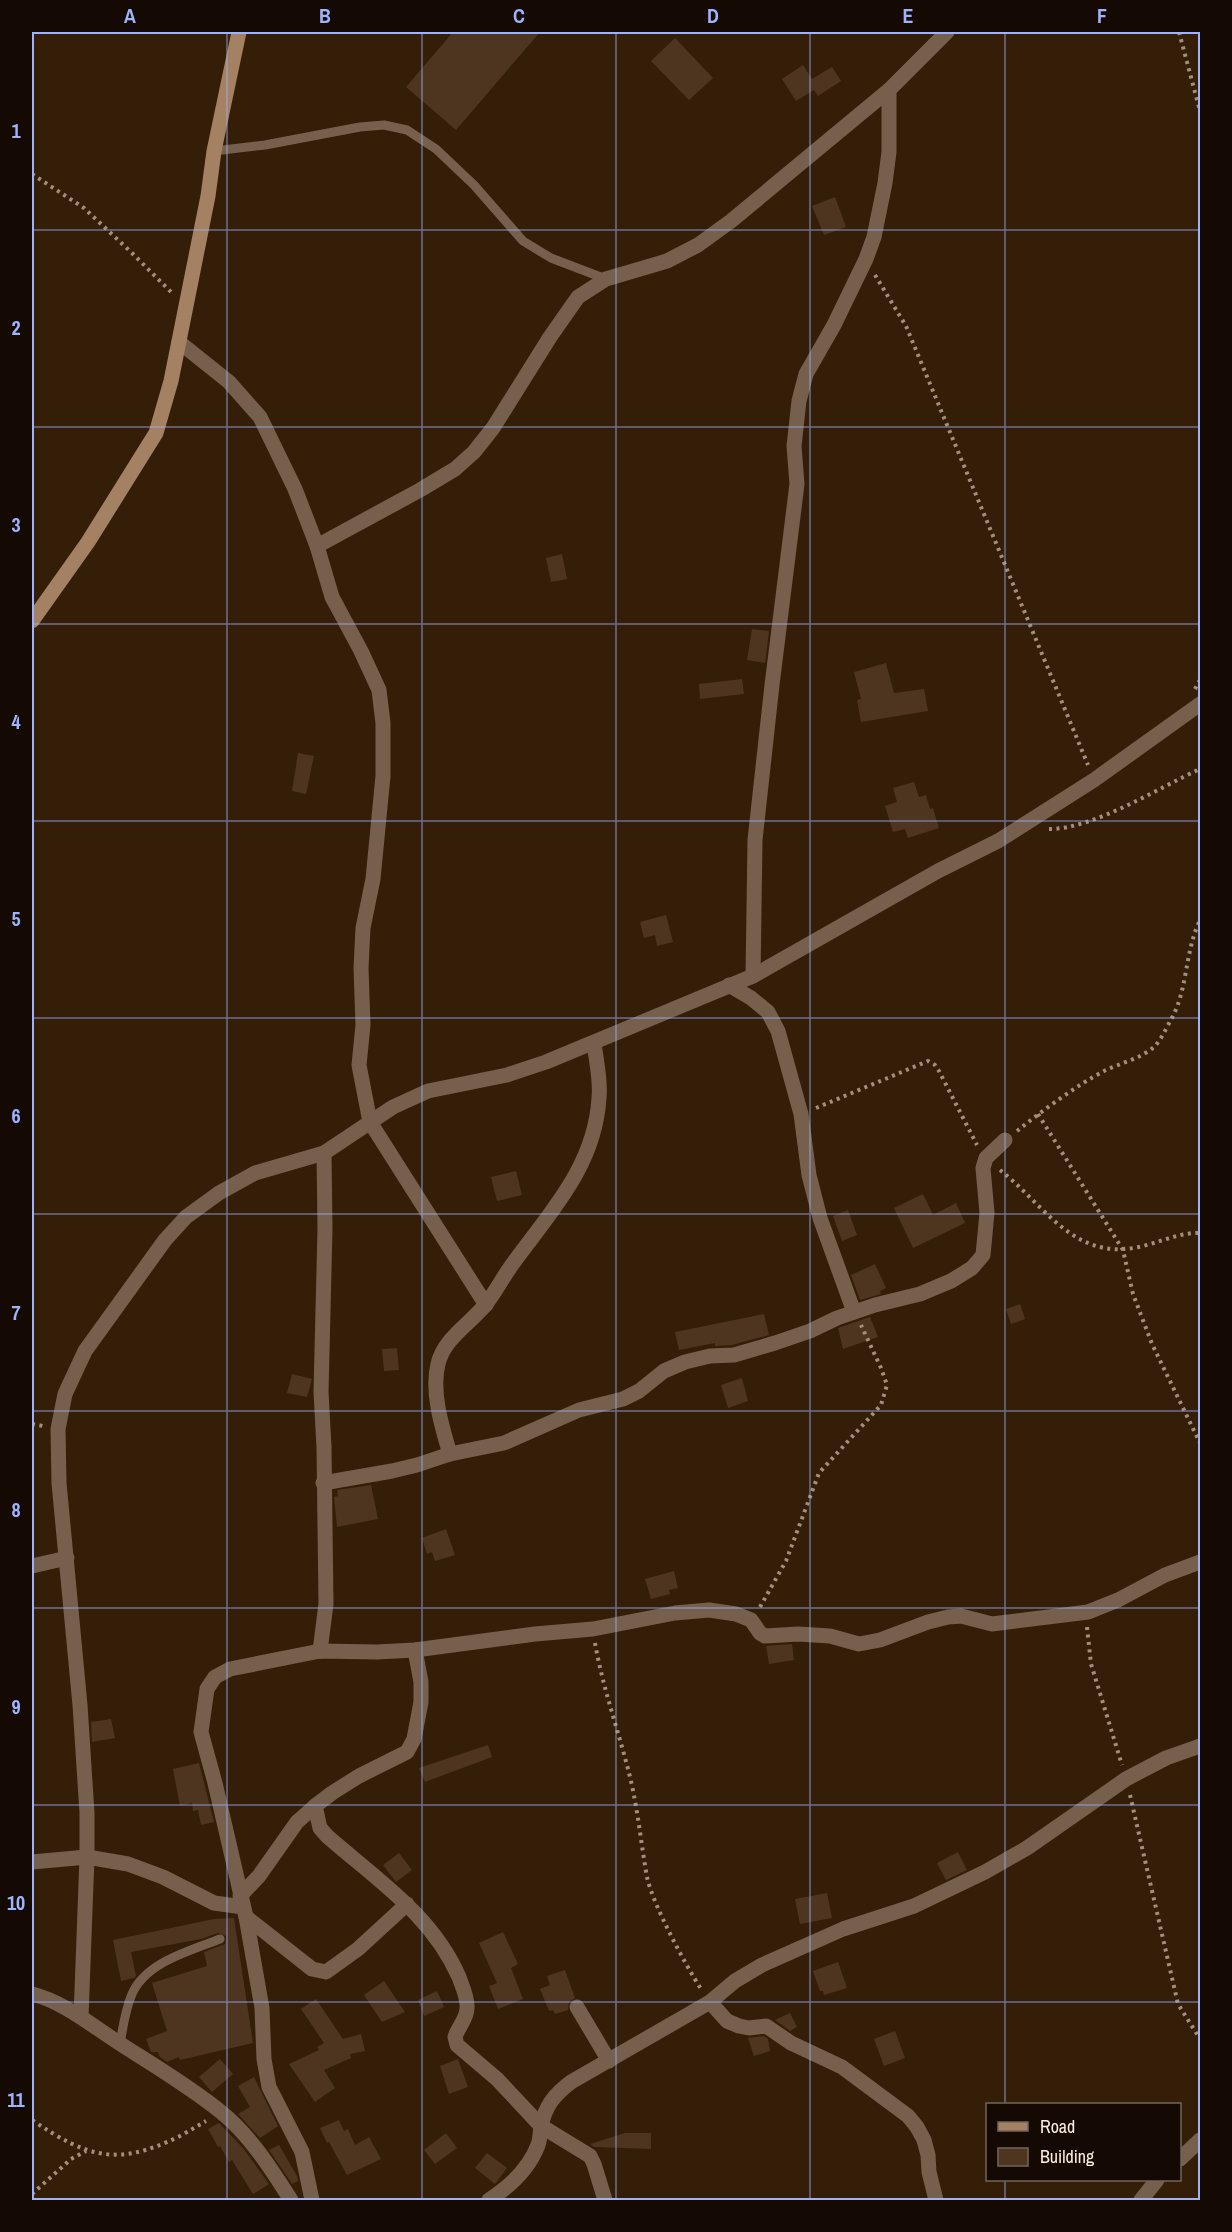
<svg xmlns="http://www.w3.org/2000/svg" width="1232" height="2232" font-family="'Archivo Narrow',sans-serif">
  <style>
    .building { fill: #4e351f }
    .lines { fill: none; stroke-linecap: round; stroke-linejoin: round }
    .path { stroke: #a28f7e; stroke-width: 4; stroke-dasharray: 3 4.5; stroke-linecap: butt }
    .lane { stroke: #76604d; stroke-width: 9 }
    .street { stroke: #76604d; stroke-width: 15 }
    .secondary { stroke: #a48163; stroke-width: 15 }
    .grid { fill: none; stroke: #9fb3fd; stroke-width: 1.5; stroke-opacity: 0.55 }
    .neatline { fill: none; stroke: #9fb3fd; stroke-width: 2 }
    .grid-label { font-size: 20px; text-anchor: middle; font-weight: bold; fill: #9fb3fd }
  </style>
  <rect width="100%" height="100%" fill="#341e07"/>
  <g class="building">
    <path d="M453 32H540L456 130 406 87Z"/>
    <path d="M675 38 713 78 689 100 651 61Z"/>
    <path d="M803 65 812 79 832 67 841 81 818 96 814 90 796 101 782 79Z"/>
    <path d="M835 197 846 227 824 235 812 206Z"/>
    <path d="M562 554 567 579 551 582 546 558Z"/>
    <path d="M752 629 769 631 765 663 747 660Z"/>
    <path d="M886 663 894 693 924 689 928 711 861 722 857 700 861 699 854 672Z"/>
    <path d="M742 679 744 694 700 699 699 684Z"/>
    <path d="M298 753 314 756 306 794 292 791Z"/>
    <path d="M914 782 919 797 926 795 930 809 933 808 939 828 908 838 905 829 893 832 885 806 897 802 893 788Z"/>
    <path d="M666 915 673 942 657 946 655 935 644 938 640 922Z"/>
    <path d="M516 1171 522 1195 497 1201 491 1177Z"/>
    <path d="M923 1194 933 1215 956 1203 965 1223 913 1248 894 1208Z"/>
    <path d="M848 1210 857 1235 842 1241 833 1216Z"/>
    <path d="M875 1264 886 1288 880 1291 881 1294 860 1300 851 1275Z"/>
    <path d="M1020 1304 1025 1319 1011 1324 1006 1309Z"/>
    <path d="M764 1314 769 1335 732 1345 715 1346V1343L679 1350 675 1332Z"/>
    <path d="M870 1317 878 1337 843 1349 838 1328Z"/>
    <path d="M397 1348 399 1370 384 1371 382 1349Z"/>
    <path d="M292 1374 312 1379 307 1397 287 1393Z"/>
    <path d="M742 1378 748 1401 728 1408 721 1385Z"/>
    <path d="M371 1485 378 1519 337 1527 334 1497 338 1496 337 1490Z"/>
    <path d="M446 1529 455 1555 435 1561 432 1552 427 1554 422 1538Z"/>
    <path d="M674 1571 678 1588 669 1590 670 1594 651 1599 645 1579Z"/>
    <path d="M792 1644 794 1660 769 1664 766 1646Z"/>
    <path d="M111 1719 115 1738 92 1742 91 1722Z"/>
    <path d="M488 1745 492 1757 425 1782 419 1768Z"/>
    <path d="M199 1763 214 1822 201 1825 198 1810 193 1811 192 1803 180 1806 173 1769Z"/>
    <path d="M958 1852 967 1870 946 1880 937 1863Z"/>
    <path d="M399 1853 412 1870 396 1882 383 1865Z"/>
    <path d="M827 1893 832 1918 800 1924 795 1899Z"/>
    <path d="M234 1918 253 2043 180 2060 179 2057 167 2062 160 2057 158 2052H151L146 2039 167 2031 152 1983 207 1966 204 1952 225 1944 226 1936 218 1933 201 1939 131 1952 136 1976 134 1978 121 1981 113 1940 214 1919Z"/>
    <path d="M503 1932 518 1964 511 1968 523 1999 498 2009 489 1986 497 1983 479 1943Z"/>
    <path d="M838 1962 847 1988 824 1995 823 1991H820L813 1971Z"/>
    <path d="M565 1970 575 1998 569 2002 568 2010 555 2014 553 2010 549 2011 540 1989 550 1985 547 1976Z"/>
    <path d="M384 1981 405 2012 382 2022 364 1995Z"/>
    <path d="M437 1991 444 2007 424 2016 418 2000Z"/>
    <path d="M316 1999 343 2039 361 2034 365 2051 350 2054 351 2058 324 2070 335 2088 315 2102 289 2064 319 2050 317 2047 324 2043 301 2009Z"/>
    <path d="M790 2013 797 2027 790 2031 775 2020Z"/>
    <path d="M895 2031 905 2058 884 2066 874 2039Z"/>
    <path d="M764 2036 768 2039 770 2051 754 2056 748 2038Z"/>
    <path d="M220 2059 233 2074 212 2092 199 2077Z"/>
    <path d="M458 2059 468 2087 449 2094 440 2066Z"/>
    <path d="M254 2077 278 2126 260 2138 238 2114 250 2107 238 2086Z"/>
    <path d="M339 2120 344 2131 348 2129 355 2145 369 2137 381 2159 347 2175 329 2142 327 2143 320 2128Z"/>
    <path d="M219 2123 243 2148 269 2184 253 2194 232 2160 229 2162 220 2146 218 2147 208 2129Z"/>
    <path d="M446 2133 457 2148 435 2164 424 2150Z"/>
    <path d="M625 2133H651V2149L594 2147 590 2144Z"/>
    <path d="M279 2145 297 2176 298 2181 292 2184 269 2150Z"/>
    <path d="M487 2153 507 2168 495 2184 475 2168Z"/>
  </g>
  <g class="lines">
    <g class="path">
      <path d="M1179 32 1200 111"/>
      <path d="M32 174 84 208 133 254 173 294"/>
      <path d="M875 275 906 326 1088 765"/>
      <path d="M1195 689 1200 680"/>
      <path d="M1049 829C1094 829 1158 788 1200 769"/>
      <path d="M1200 869V892"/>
      <path d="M816 1108 928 1061 935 1065 939 1071 977 1145"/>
      <path d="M1038 1114 1123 1250 1133 1294 1152 1344 1200 1443"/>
      <path d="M1017 1131C1042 1111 1077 1085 1104 1071 1120 1063 1140 1059 1154 1047 1162 1039 1167 1026 1173 1016 1188 986 1185 951 1200 920"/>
      <path d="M1000 1170C1039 1200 1069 1253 1124 1249 1150 1248 1175 1232 1200 1233"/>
      <path d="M32 1424 43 1426"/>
      <path d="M760 1607 786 1561 819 1473 881 1405 887 1385 881 1368 861 1325"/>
      <path d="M1087 1627 1091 1664 1122 1765"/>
      <path d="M595 1643C603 1689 619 1732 630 1777 638 1810 641 1844 647 1877 653 1905 685 1964 701 1989"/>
      <path d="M1130 1795 1178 2004 1200 2039"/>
      <path d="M32 2120C87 2157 116 2167 178 2137 188 2132 197 2126 206 2121"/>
      <path d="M32 2194 71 2159 86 2151"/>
    </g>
    <g class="lane">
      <path d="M214 151 265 145 360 127 384 125 407 130 436 149 474 185 523 241 551 258 606 279"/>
      <path d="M120 2044C123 2027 125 2010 132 1994 146 1962 190 1951 220 1939"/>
    </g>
    <g class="street">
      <path d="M179 342 229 382 260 417 295 489 317 546 332 597 361 651 379 690 383 723V776L373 879 363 928 361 968 363 1025 359 1065 370 1122 486 1305"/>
      <path d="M317 546 420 490 455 469 474 452 493 428 550 337 578 297 606 279 667 261 698 245 731 221 889 90 947 32"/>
      <path d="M753 976 755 840 772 685 797 484 794 446 799 401 806 374 834 325 866 259 874 237 885 183 889 152V90"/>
      <path d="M729 985 751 998 768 1012 778 1031 801 1114 809 1175 820 1218 854 1312"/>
      <path d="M450 1454C442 1427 431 1392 438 1364 444 1338 471 1323 486 1304 497 1290 504 1275 514 1262 552 1210 595 1165 599 1098 601 1080 596 1060 594 1043"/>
      <path d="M323 1483 392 1471 417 1465 450 1454 504 1443 579 1410 623 1399 639 1391 664 1371 685 1362 710 1356 734 1355 775 1343 810 1331 837 1318 875 1305 920 1294 951 1281 972 1268 983 1255 987 1213 983 1168 986 1158 1005 1140"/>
      <path d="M32 1566 67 1558"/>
      <path d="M320 1651 326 1604 324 1447 321 1392 325 1229 324 1153"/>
      <path d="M315 1806 320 1828 327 1836C376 1879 432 1915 459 1977 462 1986 468 1998 467 2008 467 2019 458 2027 455 2037L457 2045 497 2079 541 2126 590 2156 594 2164 605 2200"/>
      <path d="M32 1862 87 1857 128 1864 163 1877 214 1903 243 1907"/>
      <path d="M240 1896 259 1876 297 1822 315 1806 332 1793 359 1776 407 1752 414 1739 421 1702V1682L415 1650"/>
      <path d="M246 1917 312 1969 326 1972 358 1949 407 1904"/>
      <path d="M32 1994C64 2002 91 2025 119 2043 153 2065 189 2086 221 2112 250 2135 271 2169 291 2200"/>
      <path d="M710 2002 727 2021 739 2026 749 2028 766 2026 791 2043 842 2067 908 2116 917 2127 924 2140 928 2155 929 2172 936 2200"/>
      <path d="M577 2007 609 2061"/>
      <path d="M81 2017 87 1857V1813L80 1705 59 1483 58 1429 65 1394 85 1351 165 1240 186 1217 219 1193 255 1173 324 1153 393 1107 428 1091 507 1075 546 1062 753 976 938 871 998 841 1094 780 1200 704"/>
      <path d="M1180 2159 1200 2140"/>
      <path d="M312 2200 302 2152 269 2087 264 2059 262 2008 246 1917 215 1783 201 1732 207 1689 215 1677 230 1669 320 1651 377 1652 415 1650 535 1634 593 1629 675 1613 709 1610 736 1614 751 1620 760 1633 765 1636 798 1634 830 1636 859 1644 880 1640 928 1622 948 1617 961 1616 992 1624 1088 1612 1118 1600 1165 1575 1200 1562"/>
      <path d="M489 2200C509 2187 529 2169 538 2145 540 2140 540 2133 541 2127 545 2106 554 2095 571 2082L710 2002 735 1981 762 1965 843 1929 914 1906 985 1872 1027 1848 1126 1779 1166 1758 1200 1746"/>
      <path d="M1141 2200 1157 2180"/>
    </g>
    <path class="secondary" d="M32 621 88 542 156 433 171 381 208 196 214 151 239 32"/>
  </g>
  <path class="grid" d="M227 32V2200M422 32V2200M616 32V2200M810 32V2200M1005 32V2104M32 230H1200M32 427H1200M32 624H1200M32 821H1200M32 1018H1200M32 1214H1200M32 1411H1200M32 1608H1200M32 1805H1200M32 2002H1200M1005 2180V2200"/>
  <rect width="1232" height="2232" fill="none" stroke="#150a03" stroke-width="66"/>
  <rect x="986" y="2103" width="195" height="78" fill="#150a03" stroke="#72655c" stroke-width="1.5"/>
  <rect x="998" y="2122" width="30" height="9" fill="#a48163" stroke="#72655c" stroke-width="1.5"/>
  <text x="1040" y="2133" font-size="18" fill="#feeee1">Road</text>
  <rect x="998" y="2148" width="30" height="18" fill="#4e351f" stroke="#72655c" stroke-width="1.5"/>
  <text x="1040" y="2163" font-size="18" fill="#feeee1">Building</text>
  <rect x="33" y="33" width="1166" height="2166" class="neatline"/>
  <g class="grid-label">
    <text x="130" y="23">A</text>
    <text x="325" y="23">B</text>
    <text x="519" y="23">C</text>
    <text x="713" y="23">D</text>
    <text x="908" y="23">E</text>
    <text x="1102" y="23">F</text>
    <text x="16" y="138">1</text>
    <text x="16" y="335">2</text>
    <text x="16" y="532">3</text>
    <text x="16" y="729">4</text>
    <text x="16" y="926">5</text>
    <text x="16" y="1123">6</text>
    <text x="16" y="1320">7</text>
    <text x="16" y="1517">8</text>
    <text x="16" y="1714">9</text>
    <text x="16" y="1910">10</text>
    <text x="16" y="2107">11</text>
  </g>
</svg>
